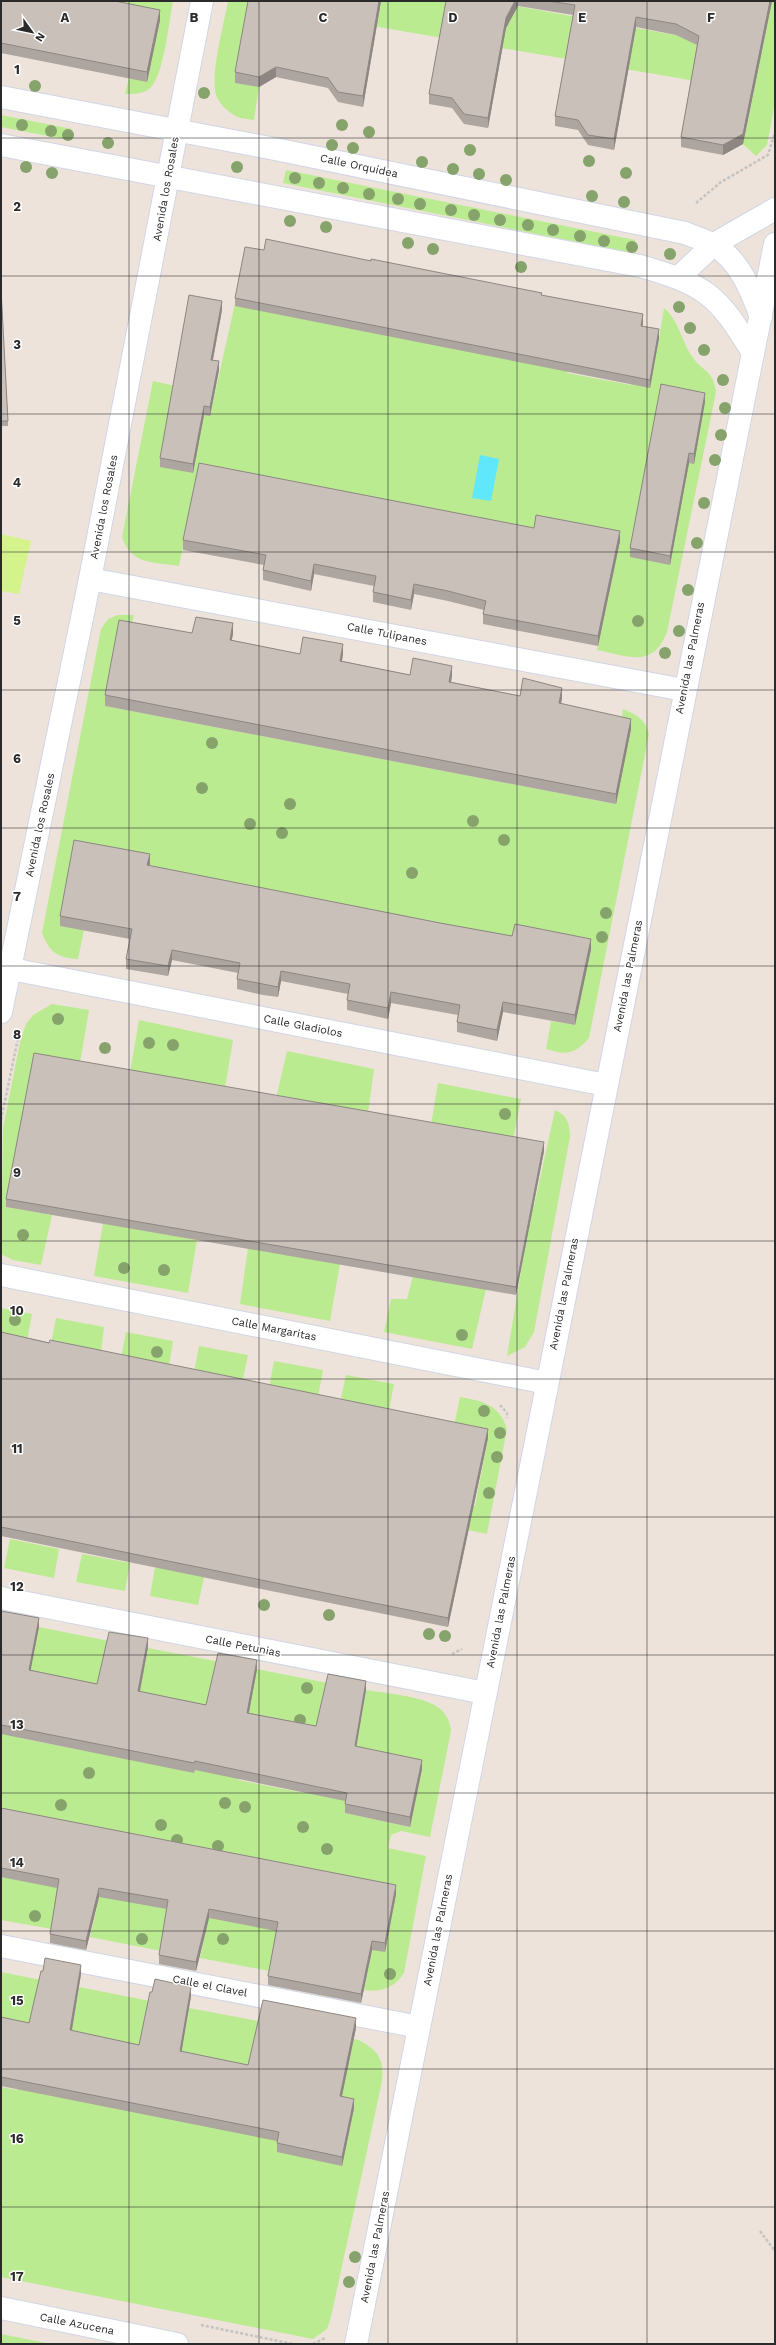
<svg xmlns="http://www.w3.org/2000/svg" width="776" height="2345" font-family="'Work Sans',sans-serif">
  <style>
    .green { fill: #bbeb90; fill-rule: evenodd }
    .pitch { fill: #d5f38b }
    .water { fill: #61e7fc }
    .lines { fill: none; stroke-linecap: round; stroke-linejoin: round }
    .minor-casing { stroke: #cfd6e5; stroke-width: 24 }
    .tertiary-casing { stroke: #cfd6e5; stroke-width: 24 }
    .path { stroke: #c3c3c3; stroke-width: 2.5; stroke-dasharray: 3 2; stroke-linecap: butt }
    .minor { stroke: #fff; stroke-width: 22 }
    .tertiary { stroke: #fff; stroke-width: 22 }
    .tree { fill: #86a36c }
    .wall { fill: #ada5a0 }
    .shaded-wall { fill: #8d8682 }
    .building { fill: #c9c0ba; stroke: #8d8682 }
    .grid { fill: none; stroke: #2a2a2a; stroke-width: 1; stroke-opacity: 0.55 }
    .labels { text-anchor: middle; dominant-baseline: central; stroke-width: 3; stroke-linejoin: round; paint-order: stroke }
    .street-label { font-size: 11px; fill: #2a2a2a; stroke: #fff }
    .grid-label { font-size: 13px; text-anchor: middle; font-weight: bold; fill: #2a2a2a; stroke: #fff; stroke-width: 3; stroke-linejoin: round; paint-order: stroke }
  </style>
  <rect width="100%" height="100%" fill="#eee3da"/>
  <g class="green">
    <path d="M65 1H173C169 20 164 78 149 89 142 94 133 94 125 94L129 78Z"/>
    <path d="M228 1H489L762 51 772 1H775V102L767 145 756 156 743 144 754 91 349 22 259 87 254 120C248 119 239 119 234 115 227 111 218 102 216 95 210 74 224 24 228 1Z"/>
    <path d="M1 115 72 129 69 140 1 127Z"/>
    <path d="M286 170 635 240 632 253 283 183Z"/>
    <path d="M236 299 568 365 567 373 631 385 659 338 664 308C679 321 681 339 691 355 701 371 714 370 716 392L667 632C653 669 628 656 597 650L609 595 527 574 191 509 179 566C154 562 131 565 122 537L153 381 180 387 204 415H210Z"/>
    <path d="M118 615H134L130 632 105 706 616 804 620 726 623 709C637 715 645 719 649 734L589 1038C574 1055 567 1055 546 1049L551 1021 575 1025 590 949 505 982 84 930 78 959C58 958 49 952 42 933L101 629 108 619Z"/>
    <path d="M52 1004 89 1010 79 1069 309 1166 534 1206 555 1110C567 1115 570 1124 570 1137L534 1332 525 1347 507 1356 526 1241 16 1152 7 1207 52 1215 41 1265 13 1260 1 1254 3 1128 20 1042 26 1024 33 1015Z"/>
    <path d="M139 1020 233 1040 224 1094 129 1078Z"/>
    <path d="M287 1051 374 1069 367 1120 275 1103Z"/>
    <path d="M438 1083 521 1099 512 1145 430 1131Z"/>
    <path d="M103 1223 197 1240 188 1293 94 1276Z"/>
    <path d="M248 1248 340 1264 330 1321 240 1304Z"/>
    <path d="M413 1276 486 1289 472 1349 384 1332 391 1299H407Z"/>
    <path d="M1 1308 32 1314 26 1347 1 1341Z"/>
    <path d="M56 1318 104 1327 100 1360 50 1349Z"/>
    <path d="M126 1332 173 1341 168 1373 120 1363Z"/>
    <path d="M199 1346 248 1355 241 1388 193 1378Z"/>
    <path d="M274 1361 323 1370 317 1403 268 1393Z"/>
    <path d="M346 1375 394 1384 388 1416 339 1407Z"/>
    <path d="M460 1397C483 1401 500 1405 507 1429L487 1534 439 1524 445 1501 475 1506 488 1438 453 1431Z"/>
    <path d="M10 1539 59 1549 54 1578 4 1568Z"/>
    <path d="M82 1554 130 1563 125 1591 76 1582Z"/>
    <path d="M155 1567 204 1577 198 1605 150 1596Z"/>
    <path d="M39 1627 109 1641 142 1678 148 1648 328 1683 361 1720 366 1690C385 1693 420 1696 436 1706 445 1711 450 1721 451 1731L430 1837 401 1831 391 1835 388 1848 426 1856 404 1973C395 1987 381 1993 364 1990L370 1958 351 1955 270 1971 200 1958 206 1928 201 1920 161 1951 90 1937 97 1907 91 1898 52 1929 1 1920V1659L33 1657ZM97 1693 85 1751 20 1738ZM250 1722 316 1736 304 1793 238 1780ZM422 1769 410 1827 345 1813Z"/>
    <path d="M1 1972 41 1980 74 2018 79 1987 150 2001 184 2038 189 2008 359 2040C381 2052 385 2062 381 2086L331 2317 327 2329 313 2339 1 2277V2087L17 2090 29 2033 1 2027Z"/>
    <path d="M1 2334 51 2344H1Z"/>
  </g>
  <path class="pitch" d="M1 534 31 541 19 594 1 591Z"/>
  <path class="water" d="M480 455 499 459 491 501 472 498Z"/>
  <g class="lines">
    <defs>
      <g id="minor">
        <path d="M679 277 714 244 775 209"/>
        <path d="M753 353 775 244"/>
        <path d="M90 579 684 690"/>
        <path d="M1 967 606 1085"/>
        <path d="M1 1012 90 579 202 1"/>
        <path d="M1 1275 547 1383"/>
        <path d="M1 1598 485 1693"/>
        <path d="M1 1946 419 2027"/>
        <path d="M1 2308 177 2344"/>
      </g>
      <g id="tertiary">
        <path d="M1 97 275 149 685 233C694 237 706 240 714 245 740 261 751 290 761 317"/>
        <path d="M1 145 640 266C706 285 717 294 753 353L356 2344"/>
      </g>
    </defs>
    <use href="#minor" class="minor-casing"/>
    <use href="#tertiary" class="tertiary-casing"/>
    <g class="path">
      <path d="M696 203 721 182 768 155 775 132"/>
      <path d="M1 1120 18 1038"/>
      <path d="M500 1405 507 1413V1418"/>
      <path d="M452 1654 462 1649"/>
      <path d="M760 2231 775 2251"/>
      <path d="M201 2325 293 2344"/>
      <path d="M313 2344 325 2338"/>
    </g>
    <use href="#minor" class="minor"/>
    <use href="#tertiary" class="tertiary"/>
  </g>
  <g class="tree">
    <circle cx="35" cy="86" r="6"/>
    <circle cx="204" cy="93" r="6"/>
    <circle cx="22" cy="125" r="6"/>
    <circle cx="342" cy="125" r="6"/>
    <circle cx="51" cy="131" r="6"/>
    <circle cx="369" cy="132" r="6"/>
    <circle cx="68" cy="135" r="6"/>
    <circle cx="108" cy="143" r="6"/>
    <circle cx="332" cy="145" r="6"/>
    <circle cx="353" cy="148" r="6"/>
    <circle cx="470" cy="150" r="6"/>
    <circle cx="589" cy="161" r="6"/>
    <circle cx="422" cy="162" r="6"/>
    <circle cx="26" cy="167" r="6"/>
    <circle cx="237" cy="167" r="6"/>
    <circle cx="453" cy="169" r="6"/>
    <circle cx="52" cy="173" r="6"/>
    <circle cx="626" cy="173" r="6"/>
    <circle cx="479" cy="174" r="6"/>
    <circle cx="295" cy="178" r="6"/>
    <circle cx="506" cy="180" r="6"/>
    <circle cx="319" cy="183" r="6"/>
    <circle cx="343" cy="188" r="6"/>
    <circle cx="369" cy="194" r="6"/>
    <circle cx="592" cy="196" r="6"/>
    <circle cx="398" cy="199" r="6"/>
    <circle cx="624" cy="202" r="6"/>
    <circle cx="420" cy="204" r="6"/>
    <circle cx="451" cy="210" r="6"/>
    <circle cx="474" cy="215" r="6"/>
    <circle cx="500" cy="220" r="6"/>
    <circle cx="290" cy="221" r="6"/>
    <circle cx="528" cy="225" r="6"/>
    <circle cx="326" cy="227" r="6"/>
    <circle cx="553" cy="230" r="6"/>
    <circle cx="580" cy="236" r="6"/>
    <circle cx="604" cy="241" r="6"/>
    <circle cx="408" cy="243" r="6"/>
    <circle cx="632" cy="247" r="6"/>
    <circle cx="433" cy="249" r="6"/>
    <circle cx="670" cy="254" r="6"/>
    <circle cx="521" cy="267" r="6"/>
    <circle cx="679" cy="307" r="6"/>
    <circle cx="690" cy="328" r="6"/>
    <circle cx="704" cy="350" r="6"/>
    <circle cx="723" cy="380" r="6"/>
    <circle cx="725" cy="408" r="6"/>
    <circle cx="721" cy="435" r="6"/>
    <circle cx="715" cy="460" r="6"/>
    <circle cx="704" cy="503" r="6"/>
    <circle cx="697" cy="543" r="6"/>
    <circle cx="688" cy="590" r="6"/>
    <circle cx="638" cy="621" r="6"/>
    <circle cx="679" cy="631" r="6"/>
    <circle cx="665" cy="653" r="6"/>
    <circle cx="212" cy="743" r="6"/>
    <circle cx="202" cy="788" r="6"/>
    <circle cx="290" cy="804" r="6"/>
    <circle cx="473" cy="821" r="6"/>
    <circle cx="250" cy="824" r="6"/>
    <circle cx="282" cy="833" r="6"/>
    <circle cx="504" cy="840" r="6"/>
    <circle cx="412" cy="873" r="6"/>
    <circle cx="606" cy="913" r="6"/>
    <circle cx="602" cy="937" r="6"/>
    <circle cx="58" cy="1019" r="6"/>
    <circle cx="149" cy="1043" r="6"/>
    <circle cx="173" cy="1045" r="6"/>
    <circle cx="105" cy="1048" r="6"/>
    <circle cx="505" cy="1114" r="6"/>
    <circle cx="23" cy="1235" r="6"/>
    <circle cx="124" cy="1268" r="6"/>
    <circle cx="164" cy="1270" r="6"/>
    <circle cx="15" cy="1320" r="6"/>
    <circle cx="462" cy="1335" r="6"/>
    <circle cx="157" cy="1352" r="6"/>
    <circle cx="484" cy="1411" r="6"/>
    <circle cx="500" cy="1433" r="6"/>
    <circle cx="497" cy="1457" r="6"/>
    <circle cx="489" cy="1493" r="6"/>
    <circle cx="264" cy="1605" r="6"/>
    <circle cx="329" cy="1615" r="6"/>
    <circle cx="429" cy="1634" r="6"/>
    <circle cx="445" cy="1636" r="6"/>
    <circle cx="307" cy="1688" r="6"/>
    <circle cx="300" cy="1720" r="6"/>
    <circle cx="89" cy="1773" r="6"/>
    <circle cx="225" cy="1803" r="6"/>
    <circle cx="61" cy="1805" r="6"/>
    <circle cx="245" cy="1807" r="6"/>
    <circle cx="161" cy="1825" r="6"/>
    <circle cx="303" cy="1827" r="6"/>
    <circle cx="177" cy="1840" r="6"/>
    <circle cx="218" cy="1846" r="6"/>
    <circle cx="327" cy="1849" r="6"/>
    <circle cx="35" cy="1916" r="6"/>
    <circle cx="142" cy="1939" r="6"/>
    <circle cx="223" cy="1939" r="6"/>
    <circle cx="390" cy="1974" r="6"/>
    <circle cx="355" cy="2257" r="6"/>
    <circle cx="349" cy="2282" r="6"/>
  </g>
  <g class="wall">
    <path d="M1 1 160 20 147 82 1 53Z"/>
    <path d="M381 1 363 107 338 102 328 88 276 77 259 87 235 83V72Z"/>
    <path d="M446 1H772L743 144 723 155 681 147V137L697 45 676 35 636 27 614 150 588 145 578 130 555 126V116L573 15 518 6 506 28 488 128 464 124 452 108 429 104V94Z"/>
    <path d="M264 250 371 261 542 296 643 323V326L659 338 650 388 235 306V298Z"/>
    <path d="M1 289 8 421V426H1Z"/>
    <path d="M222 310 213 360 219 370 210 416 204 415 193 473 160 467V458Z"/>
    <path d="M705 402 694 464 689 463 670 565 630 557V548Z"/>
    <path d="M534 528 620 541 598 646 483 624V614L484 610 448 601 414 594 411 610 373 602V592L374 586 314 574 311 591 263 580V570L264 565 183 550V540Z"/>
    <path d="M192 633 233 634 231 640 300 654H343L342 661 410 675 452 676 451 682 520 696 562 698 561 704 631 729 616 804 105 706V695Z"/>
    <path d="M150 864 149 866 440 923 512 936 591 949 575 1025 503 1012 497 1041 457 1032V1022L458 1015 391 1003 388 1019 347 1010V1000L348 994 281 981 278 997 263 995 237 989V979L238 973 172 960 168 976 126 969V959L130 939 60 926V916Z"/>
    <path d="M544 1151 516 1295 6 1207V1199Z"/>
    <path d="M1 1332 488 1438 448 1627 1 1536Z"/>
    <path d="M1 1611 39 1627 30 1670 97 1684 148 1647 140 1692 206 1705 257 1669 249 1713 316 1726 366 1690 356 1746 422 1769 410 1827 345 1813V1801L195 1770 194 1773 1 1734Z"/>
    <path d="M1 1808 396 1894 385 1952 372 1950 361 2003 268 1985V1976L276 1931 209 1918 196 1971 159 1964V1955L167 1909 99 1897 86 1950 50 1943V1934L57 1888 1 1877Z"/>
    <path d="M81 1974 72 2031 139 2045 191 1996 181 2052 248 2065 356 2028 342 2096 354 2108 342 2166 277 2152V2141L1 2086V2017L29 2023Z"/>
  </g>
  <g class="shaded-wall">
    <path d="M379 1H381L363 107V96Z"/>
    <path d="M515 1H518V6L506 28 488 128V118L506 18Z"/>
    <path d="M770 1H772L743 144 723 155V145Z"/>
    <path d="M160 10V20L147 82V72Z"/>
    <path d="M636 17V27L614 150V139Z"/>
    <path d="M276 67V77L259 87V77Z"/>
    <path d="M222 301V310L211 369V360Z"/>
    <path d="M643 314V323L641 334V326Z"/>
    <path d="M659 329V338L650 388V380Z"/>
    <path d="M219 361V370L210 416V407Z"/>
    <path d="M705 393V402L694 464V454Z"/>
    <path d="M204 406V415L193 473V464Z"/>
    <path d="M689 453V463L670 565V556Z"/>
    <path d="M620 531V541L598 646V636Z"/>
    <path d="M314 564V574L311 591V581Z"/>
    <path d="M414 584V594L411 610V600Z"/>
    <path d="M233 623V634L230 650V640Z"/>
    <path d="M343 644V654L340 671V661Z"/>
    <path d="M452 666V676L449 692V682Z"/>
    <path d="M562 688V698L559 713V703Z"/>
    <path d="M631 719V729L616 804V794Z"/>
    <path d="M150 854V864L147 876V865Z"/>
    <path d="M591 939V949L575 1025V1015Z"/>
    <path d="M172 950V960L168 976V966Z"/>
    <path d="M281 971V981L278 997V987Z"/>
    <path d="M391 992V1003L388 1019V1008Z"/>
    <path d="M503 1002V1012L497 1041V1030Z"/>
    <path d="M544 1142V1151L516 1295V1287Z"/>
    <path d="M488 1429V1438L448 1627V1618Z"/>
    <path d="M39 1618V1627L29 1679V1670Z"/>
    <path d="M148 1638V1647L138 1700V1691Z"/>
    <path d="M257 1660V1669L247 1722V1713Z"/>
    <path d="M366 1681V1690L355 1755V1746Z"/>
    <path d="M422 1760V1769L410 1827V1817Z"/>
    <path d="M396 1885V1894L385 1952V1943Z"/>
    <path d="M99 1888V1897L86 1950V1941Z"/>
    <path d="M209 1909V1918L196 1971V1962Z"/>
    <path d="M372 1941V1950L361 2003V1994Z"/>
    <path d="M81 1965V1974L70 2040V2030Z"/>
    <path d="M191 1987V1996L180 2061V2051Z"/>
    <path d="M356 2018V2028L340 2105V2096Z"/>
    <path d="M354 2099V2108L342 2166V2157Z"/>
  </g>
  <g class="building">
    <path d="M1 1H115L160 10 147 72 1 43Z"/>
    <path d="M248 1H379L363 96 338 92 328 78 276 67 259 77 235 72Z"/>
    <path d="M446 1H515L506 18 488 118 464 114 452 98 429 94Z"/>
    <path d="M548 1H770L743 134 723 145 681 137 699 36 676 24 636 17 614 139 588 135 578 120 555 116 575 5Z"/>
    <path d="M266 239 371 261V259L542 293 541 295 643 314 641 326 659 329 650 380 235 298 245 247 264 250Z"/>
    <path d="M1 289 8 421H1Z"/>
    <path d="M189 295 222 301 211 360 219 361 210 407 204 406 193 464 160 458Z"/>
    <path d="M661 384 705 393 694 454 689 453 670 556 630 548Z"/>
    <path d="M199 463 534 528 536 515 620 531 598 636 483 614 486 601 448 591 414 584 411 600 373 592 376 576 314 564 311 581 263 570 266 555 183 540Z"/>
    <path d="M196 617 233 623 230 640 300 654 303 637 343 644 340 661 410 675 413 658 452 666 449 682 520 696 523 678 562 688 559 703 631 719 616 794 105 695 119 620 192 633Z"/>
    <path d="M74 840 150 854 147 865 440 923 512 936 515 924 591 939 575 1015 503 1002 497 1030 457 1022 460 1005 391 992 388 1008 347 1000 350 984 281 971 278 987 263 984 237 979 240 963 172 950 168 966 126 959 132 929 60 916Z"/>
    <path d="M34 1053 544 1142 516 1287 6 1199Z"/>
    <path d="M1 1332 49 1343 50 1340 488 1429 448 1618 1 1527Z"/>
    <path d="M1 1611 39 1618 29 1670 97 1684 109 1632 148 1638 138 1691 206 1705 218 1653 257 1660 247 1713 316 1726 328 1674 366 1681 355 1746 422 1760 410 1817 345 1804 347 1793 195 1761 194 1763 1 1725Z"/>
    <path d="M1 1808 396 1885 385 1943 372 1941 361 1994 268 1976 278 1922 209 1909 196 1962 159 1955 168 1900 99 1888 86 1941 50 1934 59 1879 1 1868Z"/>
    <path d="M45 1958 81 1965 70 2030 139 2045 150 1992H152L155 1979 191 1987 180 2051 248 2065 263 2000 356 2018 340 2096 354 2099 342 2157 277 2143 279 2132 1 2077V2017L29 2023 41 1971H43Z"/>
  </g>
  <path class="grid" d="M129 1V2344M259 1V2344M388 1V2344M517 1V2344M647 1V2344M1 138H775M1 276H775M1 414H775M1 552H775M1 690H775M1 828H775M1 966H775M1 1104H775M1 1241H775M1 1379H775M1 1517H775M1 1655H775M1 1793H775M1 1931H775M1 2069H775M1 2207H775"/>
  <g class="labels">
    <g class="street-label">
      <text transform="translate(359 166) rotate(12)">Calle Orquídea</text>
      <text transform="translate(166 189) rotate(-80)">Avenida los Rosales</text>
      <text transform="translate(104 507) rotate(-79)">Avenida los Rosales</text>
      <text transform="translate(387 634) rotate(11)">Calle Tulipanes</text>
      <text transform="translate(690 658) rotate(-79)">Avenida las Palmeras</text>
      <text transform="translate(40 825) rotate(-78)">Avenida los Rosales</text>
      <text transform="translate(628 976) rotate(-79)">Avenida las Palmeras</text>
      <text transform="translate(303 1026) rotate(11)">Calle Gladiolos</text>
      <text transform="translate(564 1294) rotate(-79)">Avenida las Palmeras</text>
      <text transform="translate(274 1329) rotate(11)">Calle Margaritas</text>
      <text transform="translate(501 1612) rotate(-79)">Avenida las Palmeras</text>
      <text transform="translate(243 1646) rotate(11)">Calle Petunias</text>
      <text transform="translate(438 1930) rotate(-79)">Avenida las Palmeras</text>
      <text transform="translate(210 1986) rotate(11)">Calle el Clavel</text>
      <text transform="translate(375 2247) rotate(-79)">Avenida las Palmeras</text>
      <text transform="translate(77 2324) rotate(11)">Calle Azucena</text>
    </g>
  </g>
  <g class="grid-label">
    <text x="65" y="22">A</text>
    <text x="194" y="22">B</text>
    <text x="323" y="22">C</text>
    <text x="453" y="22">D</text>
    <text x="582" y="22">E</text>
    <text x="711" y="22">F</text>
    <text x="17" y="74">1</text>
    <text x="17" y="211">2</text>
    <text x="17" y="349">3</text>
    <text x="17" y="487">4</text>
    <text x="17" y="625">5</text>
    <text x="17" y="763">6</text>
    <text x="17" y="901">7</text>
    <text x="17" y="1039">8</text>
    <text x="17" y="1177">9</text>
    <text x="17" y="1315">10</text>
    <text x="17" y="1453">11</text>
    <text x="17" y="1591">12</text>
    <text x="17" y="1729">13</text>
    <text x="17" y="1867">14</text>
    <text x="17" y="2005">15</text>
    <text x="17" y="2143">16</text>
    <text x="17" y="2281">17</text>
  </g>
  <rect width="776" height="2345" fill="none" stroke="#2a2a2a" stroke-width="4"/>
  <g transform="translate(32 32) rotate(123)" stroke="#ffffff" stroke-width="3" paint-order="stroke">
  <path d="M0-3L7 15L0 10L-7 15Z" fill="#2a2a2a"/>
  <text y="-6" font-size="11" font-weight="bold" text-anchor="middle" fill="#2a2a2a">N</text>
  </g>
</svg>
